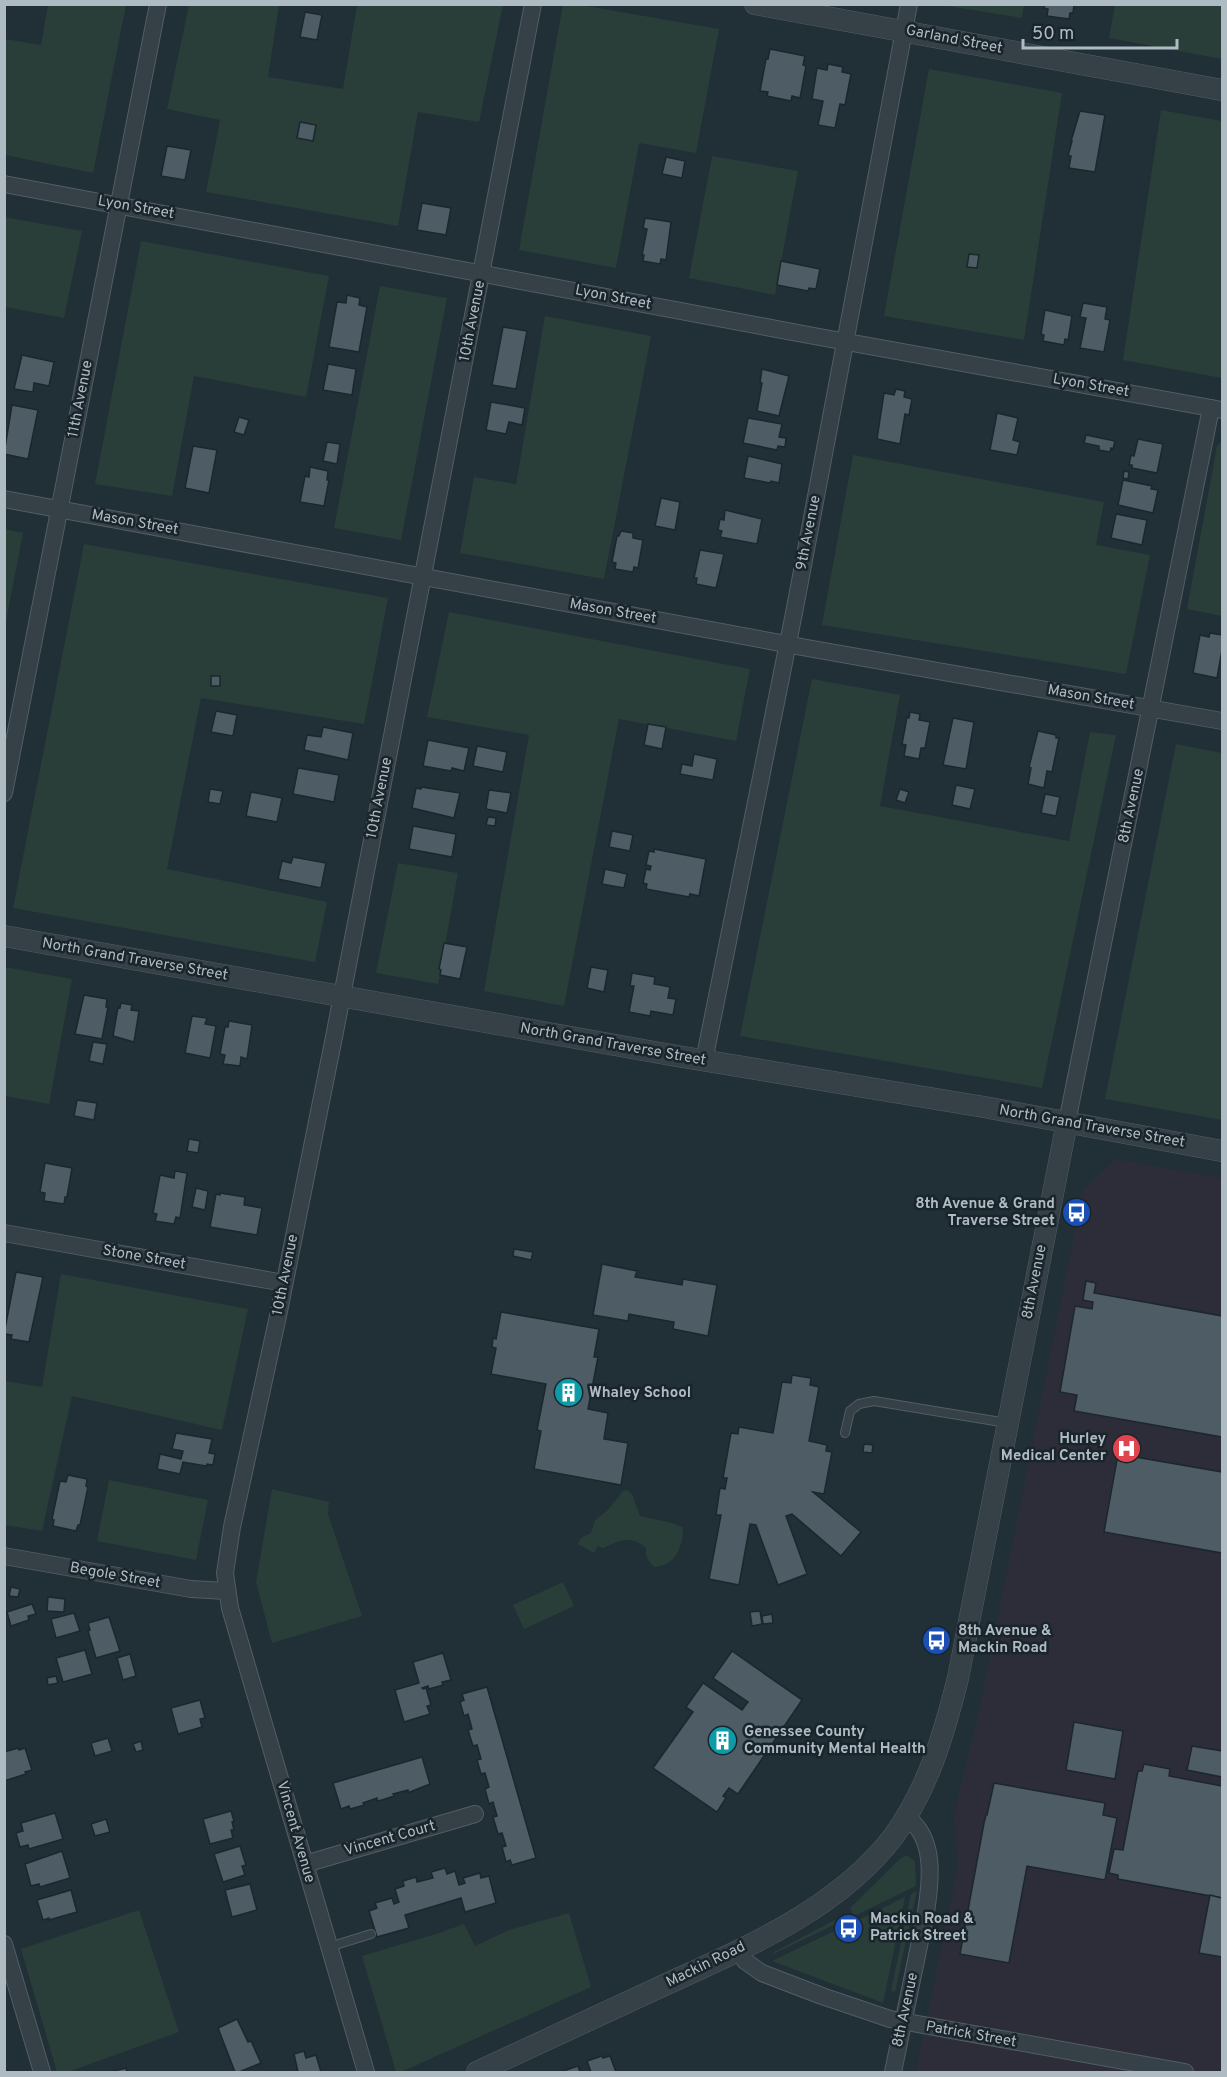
<svg xmlns="http://www.w3.org/2000/svg" width="1227" height="2077" font-family="Overpass,sans-serif">
  <style>
    .medical { fill: #2c2d38 }
    .green { fill: #293e39 }
    .building { fill: #4d5c65; stroke: #1c272d; stroke-width: 1.5 }
    .lines { fill: none; stroke-linecap: round; stroke-linejoin: round }
    .service-casing { stroke: #525e64; stroke-width: 10 }
    .minor-casing { stroke: #525e64; stroke-width: 18 }
    .tertiary-casing { stroke: #525e64; stroke-width: 22 }
    .service { stroke: #354047; stroke-width: 8 }
    .minor { stroke: #354047; stroke-width: 16 }
    .tertiary { stroke: #354047; stroke-width: 21 }
    .labels { text-anchor: middle; dominant-baseline: central; stroke-width: 5; stroke-linejoin: round; paint-order: stroke }
    .street-label { font-size: 15px; fill: #afbbc3; stroke: #1a252b }
    .poi-label { font-size: 15px; font-weight: bold; fill: #afbbc3; stroke: #1a252b; text-anchor: start }
  </style>
  <rect width="100%" height="100%" fill="#212f36"/>
  <path class="medical" d="M1115 1159 1222 1178V2072H916L958 1865 954 1815 980 1706 1083 1190Z"/>
  <g class="green">
    <path d="M563 4 581 5 719 29 696 153 639 143 616 268 519 250Z"/>
    <path d="M1115 4 1222 5V59L1109 38Z"/>
    <path d="M48 5H126L93 173 5 155V39L41 45Z"/>
    <path d="M189 5H279L268 77 343 89 357 5H503L479 122 418 112 398 226 206 192 220 120 167 109Z"/>
    <path d="M941 5H1024L1022 18Z"/>
    <path d="M929 69 1062 93 1024 340 884 316Z"/>
    <path d="M1161 110 1222 121V378L1123 360Z"/>
    <path d="M712 156 798 171 775 295 689 278Z"/>
    <path d="M4 217 82 231 64 318 5 307Z"/>
    <path d="M141 241 329 276 306 397 194 376 172 496 95 484Z"/>
    <path d="M380 286 447 298 401 540 334 528Z"/>
    <path d="M545 316 651 336 604 579 460 553 474 477 516 484Z"/>
    <path d="M1222 440V616L1187 609 1217 446Z"/>
    <path d="M853 455 1104 502 1096 545 1150 555 1126 674 822 625Z"/>
    <path d="M5 529 23 533 5 627 4 529Z"/>
    <path d="M84 544 388 598 364 724 201 698 167 869 327 902 315 962 13 908Z"/>
    <path d="M449 612 750 669 736 741 619 719 564 1006 484 991 529 735 427 717Z"/>
    <path d="M812 679 900 695 880 806 1069 841 1090 732 1116 735 1042 1088 740 1036Z"/>
    <path d="M1176 744 1222 753V1120L1105 1099Z"/>
    <path d="M398 863 458 873 438 984 376 973Z"/>
    <path d="M4 967 72 979 49 1104 5 1096Z"/>
    <path d="M61 1274 248 1309 222 1430 72 1396 42 1531 5 1525V1381L42 1387Z"/>
    <path d="M109 1480 208 1500 196 1560 97 1541Z"/>
    <path d="M272 1489 329 1502 328 1514 362 1616 272 1643 256 1582Z"/>
    <path d="M626 1490 632 1494 640 1516C650 1519 676 1522 683 1528 683 1547 675 1566 655 1567 648 1562 645 1556 646 1548 631 1534 619 1541 603 1548L598 1546 594 1553 578 1544 581 1538 591 1533 595 1520 607 1511 623 1491Z"/>
    <path d="M563 1582 574 1606 524 1629 513 1605Z"/>
    <path d="M906 1855 915 1861 916 1886 854 1916 850 1908 901 1858Z"/>
    <path d="M917 1891 895 1992 891 1991 911 1894Z"/>
    <path d="M905 1897 883 2003 772 1961 838 1929 841 1935 858 1927 856 1921Z"/>
    <path d="M139 1910 179 2032 68 2072H57L21 1949Z"/>
    <path d="M569 1913 591 1987 401 2072H396L362 1956 439 1933 464 1924 475 1946 509 1930Z"/>
    <path d="M835 1920 836 1924 773 1954 774 1952Z"/>
  </g>
  <g class="building">
    <path d="M1045 4H1074L1073 13H1070L1069 19 1047 16 1048 9 1044 8Z"/>
    <path d="M305 12 322 15 317 40 300 37Z"/>
    <path d="M770 49 805 56 803 65 806 66 800 98 792 96 791 101 767 96 768 92 760 91 766 59H768Z"/>
    <path d="M828 64 843 67 842 72 851 74 845 105 840 104 835 128 818 125 823 101 812 99 817 68 827 70Z"/>
    <path d="M1080 111 1105 115 1095 172 1069 168 1071 156H1068L1072 141H1071Z"/>
    <path d="M300 122 316 125 313 141 297 138Z"/>
    <path d="M167 146 191 150 185 180 161 176Z"/>
    <path d="M666 157 685 161 682 178 662 174Z"/>
    <path d="M422 203 451 208 446 235 417 230Z"/>
    <path d="M645 218 671 222 666 260 661 259 660 264 643 261 644 255H642L647 229 643 228Z"/>
    <path d="M969 254 979 255 977 268 967 267Z"/>
    <path d="M781 261 820 269 816 289 809 288 808 291 777 285Z"/>
    <path d="M347 295 360 298 359 305 367 307 359 352 329 347 337 302 346 303Z"/>
    <path d="M1083 303 1107 307 1105 319 1110 320 1104 352 1080 348 1086 318 1080 317Z"/>
    <path d="M1045 310 1072 316 1068 340 1065 339 1064 345 1043 341 1044 335 1041 334Z"/>
    <path d="M503 327 527 331 516 389 492 385Z"/>
    <path d="M22 355 54 362 49 386 34 383 33 392 14 389Z"/>
    <path d="M328 364 356 369 352 395 323 390Z"/>
    <path d="M762 369 789 376 779 416 757 411 762 383H760Z"/>
    <path d="M896 389 905 391 904 397 912 399 909 415 905 414 900 444 877 439 884 393 894 395Z"/>
    <path d="M491 402 525 408 522 425 509 422 506 434 486 430Z"/>
    <path d="M12 405 38 410 28 459 4 454Z"/>
    <path d="M997 413 1018 418 1013 440 1020 442 1017 455 990 450Z"/>
    <path d="M239 417 249 420 244 435 234 432Z"/>
    <path d="M748 418 782 424 779 437 786 438 785 447 778 446 777 450 743 443Z"/>
    <path d="M1086 435 1115 441 1113 449 1111 448 1110 452 1099 450V446L1084 443Z"/>
    <path d="M1138 439 1163 444 1157 473 1132 468V465H1129L1131 455 1134 456Z"/>
    <path d="M327 442 340 444 337 464 323 461Z"/>
    <path d="M193 446 217 450 209 493 185 488Z"/>
    <path d="M748 456 782 464 779 483 771 481 770 483 744 478Z"/>
    <path d="M310 467 328 471 327 480H329L324 506 300 502 305 476 309 477Z"/>
    <path d="M1124 471 1129 472 1128 479 1123 478Z"/>
    <path d="M1123 480 1152 486 1151 489 1158 490 1153 513 1118 505Z"/>
    <path d="M661 498 680 502 675 530 655 526Z"/>
    <path d="M725 510 762 519 757 544 720 537 722 531 718 530 720 519 724 520Z"/>
    <path d="M1116 514 1147 520 1142 545 1111 538Z"/>
    <path d="M621 531 633 533V538L643 540 638 568 634 567 633 572 615 569 616 563 612 562 617 536H619Z"/>
    <path d="M700 550 724 554 716 588 696 584 697 578H694Z"/>
    <path d="M1210 633 1222 635V650L1217 678 1193 673 1200 635 1209 637Z"/>
    <rect x="211" y="676" width="9" height="10"/>
    <path d="M216 711 237 715 233 736 211 732Z"/>
    <path d="M910 712 920 714 919 720 930 722 925 748H921L919 759 904 756 906 745 902 744 907 717 909 718Z"/>
    <path d="M953 718 974 722 966 769 943 765Z"/>
    <path d="M648 724 666 727 662 749 644 745Z"/>
    <path d="M323 727 353 733 348 760 304 750 307 735 321 737Z"/>
    <path d="M1038 731 1056 735V738H1059L1052 772 1047 771 1044 788 1028 784 1031 768 1029 767Z"/>
    <path d="M428 740 469 748 464 771 452 768 451 771 423 766Z"/>
    <path d="M477 746 507 752 503 772 473 766Z"/>
    <path d="M694 754 717 759 713 780 680 774 682 764 692 766Z"/>
    <path d="M298 768 339 775 334 802 293 794Z"/>
    <path d="M956 785 975 789 970 809 952 805Z"/>
    <path d="M421 787 460 793 454 818 412 808 416 788 421 789Z"/>
    <path d="M210 789 223 791 220 804 208 802Z"/>
    <path d="M900 789 909 792 905 803 896 800Z"/>
    <path d="M489 790 511 793 507 813 486 809Z"/>
    <path d="M251 792 282 798 277 822 246 816Z"/>
    <path d="M1045 794 1060 797 1056 816 1041 813Z"/>
    <path d="M488 817 496 818 495 826 486 825Z"/>
    <path d="M413 826 456 834 452 857 409 849Z"/>
    <path d="M612 831 633 835 630 851 609 847Z"/>
    <path d="M654 849 706 859 699 896 690 894 689 897 646 889 647 884 643 883 646 869 650 870 651 866 646 865 649 851 654 852Z"/>
    <path d="M293 857 326 863 321 888 278 879 282 861 291 863Z"/>
    <path d="M605 869 627 874 624 888 602 884Z"/>
    <path d="M444 943 467 947 460 979 440 975 441 970 439 969Z"/>
    <path d="M591 967 608 970 604 992 587 988Z"/>
    <path d="M632 973 655 977 654 984 670 987 668 998 676 999 673 1015 651 1011 650 1016 629 1012 634 986H630Z"/>
    <path d="M84 995 107 999 106 1007H108L102 1039 75 1034Z"/>
    <path d="M121 1003 132 1005 131 1010 139 1011 134 1042 113 1036 118 1007 120 1008Z"/>
    <path d="M192 1016 207 1018 205 1024 216 1026 210 1058 185 1053Z"/>
    <path d="M229 1021 252 1025 247 1059 241 1057 240 1066 223 1064 225 1055 220 1054 225 1027H228Z"/>
    <path d="M93 1042 107 1044 103 1064 89 1061Z"/>
    <path d="M77 1100 97 1103 94 1120 74 1116Z"/>
    <path d="M189 1139 200 1141 198 1153 187 1151Z"/>
    <path d="M45 1163 72 1168 67 1197H65L64 1204 44 1201 45 1193 40 1192Z"/>
    <path d="M175 1171 187 1173 180 1218 176 1217 174 1224 155 1221 157 1214 153 1213 160 1175 174 1178Z"/>
    <path d="M196 1188 208 1191 205 1210 192 1207Z"/>
    <path d="M220 1193 245 1197 244 1205 262 1208 257 1235 210 1227 216 1194 220 1195Z"/>
    <path d="M514 1249 533 1252 531 1260 513 1256Z"/>
    <path d="M602 1264 637 1271 635 1277 682 1285 683 1279 717 1285 708 1336 673 1329 674 1322 629 1314 628 1321 593 1315Z"/>
    <path d="M16 1272 43 1277 29 1342 11 1339 12 1335 4 1334Z"/>
    <path d="M1086 1281 1096 1283 1094 1293 1222 1316V1437L1074 1411 1077 1395 1060 1392 1075 1306 1092 1309 1093 1302 1083 1300Z"/>
    <path d="M501 1312 599 1329 594 1357H598L588 1409 608 1413 604 1439 628 1443 621 1485 534 1469 541 1431 537 1430 546 1384 491 1374 496 1348 492 1347 493 1338 496 1339Z"/>
    <path d="M792 1375 811 1378 810 1385 819 1387 809 1441 827 1445 826 1451 832 1452 824 1494 813 1492 861 1532 841 1556 792 1514 786 1516 807 1574 778 1585 756 1525 750 1524 739 1585 709 1579 721 1515H716L720 1488 725 1489 727 1478H723L731 1433 738 1434 739 1427 773 1433 782 1382 791 1383Z"/>
    <path d="M176 1433 212 1439 209 1453 215 1454 213 1465 207 1464 206 1466 183 1462 180 1474 157 1469 160 1454 181 1459 183 1451 172 1449Z"/>
    <path d="M864 1444 873 1445 872 1453 863 1452Z"/>
    <path d="M1118 1454 1222 1472V1553L1104 1532Z"/>
    <path d="M68 1475 87 1479 86 1486 88 1487 80 1525H78L76 1531 53 1526 54 1520 52 1519 60 1481 66 1482Z"/>
    <path d="M11 1587 20 1589 18 1597 9 1596Z"/>
    <path d="M48 1597 65 1599 64 1612 47 1611Z"/>
    <path d="M32 1604 36 1614 28 1616 29 1620 11 1626 7 1612Z"/>
    <path d="M760 1611 762 1624 752 1626 750 1612Z"/>
    <path d="M74 1613 80 1631 56 1638 51 1619Z"/>
    <path d="M772 1614 773 1623 763 1624 762 1616Z"/>
    <path d="M109 1617 120 1651 96 1658 88 1631 90 1630 88 1623Z"/>
    <path d="M85 1650 92 1674 63 1682 56 1658Z"/>
    <path d="M732 1651 802 1700 738 1794 729 1788 723 1796 726 1798 717 1812 653 1768 693 1712 686 1707 703 1683 742 1710 748 1702 713 1678Z"/>
    <path d="M443 1653 451 1680 442 1682 443 1685 429 1689 428 1686 422 1688 423 1689 426 1688 431 1705 427 1706 430 1714 404 1722 395 1690 419 1683 413 1662Z"/>
    <path d="M130 1654 136 1676 123 1680 117 1658Z"/>
    <path d="M56 1676 58 1683 48 1685 47 1678Z"/>
    <path d="M487 1687 536 1858 512 1865 510 1860 506 1862 502 1847 506 1846 502 1833 498 1834 493 1817 497 1816 493 1802 489 1804 485 1789 489 1787 485 1773 481 1774 477 1760 481 1759 477 1745 473 1746 468 1730 472 1729 468 1714 464 1716 460 1702 464 1700 462 1694Z"/>
    <path d="M200 1700 205 1718 200 1719 202 1727 178 1734 171 1708Z"/>
    <path d="M1074 1722 1123 1731 1115 1779 1066 1770Z"/>
    <path d="M108 1738 112 1751 95 1756 91 1743Z"/>
    <path d="M141 1741 143 1750 136 1752 133 1744Z"/>
    <path d="M1192 1746 1222 1751V1777L1187 1770Z"/>
    <path d="M18 1748 19 1750 25 1748 32 1770 25 1772 26 1774 4 1781V1752Z"/>
    <path d="M422 1757 430 1784 410 1792H408V1790L393 1794 394 1796 382 1800 377 1801V1798L363 1803 364 1805 361 1806 350 1809 349 1806 341 1809 333 1783Z"/>
    <path d="M1144 1764 1170 1769 1169 1776 1222 1786V1898L1118 1879V1875L1109 1873 1114 1849 1123 1850 1138 1771H1142Z"/>
    <path d="M994 1783 1105 1803 1103 1815 1117 1818 1105 1880 1027 1866 1009 1963 960 1954 984 1823 986 1815H987Z"/>
    <path d="M231 1811 234 1821 232 1822 234 1830H231L233 1838 210 1844 203 1819Z"/>
    <path d="M55 1813 63 1839 29 1849 28 1845 20 1847 16 1833 23 1831 21 1823Z"/>
    <path d="M106 1819 110 1832 95 1836 91 1824Z"/>
    <path d="M240 1846 246 1865 242 1866 245 1875 223 1882 214 1854Z"/>
    <path d="M62 1851 70 1878 40 1887 39 1884 31 1886 25 1864Z"/>
    <path d="M445 1868 447 1874 455 1871 459 1885 465 1883 463 1878 480 1873 481 1878 489 1876 496 1903 465 1912 461 1898 405 1915 409 1928 377 1937 369 1911 377 1908 375 1903 392 1898 394 1904 399 1902 395 1889 404 1886 403 1881 416 1877 417 1882 433 1878 431 1872Z"/>
    <path d="M250 1884 257 1910 232 1917 225 1890Z"/>
    <path d="M71 1890 77 1912 49 1920V1918L43 1920 37 1900Z"/>
    <path d="M1210 1895 1222 1898V1957L1199 1953Z"/>
    <path d="M237 2019 248 2042 251 2041 261 2063 239 2072H235L218 2028Z"/>
    <path d="M304 2051 306 2058 316 2055 321 2072H298L294 2054Z"/>
    <path d="M602 2056 603 2058 610 2056 616 2072H591L587 2061Z"/>
    <path d="M578 2066 580 2072H560Z"/>
    <path d="M126 2068 127 2072H110Z"/>
  </g>
  <g class="lines">
    <defs>
      <g id="service">
        <path d="M845 1433 850 1411 859 1404 874 1401 1007 1423"/>
        <path d="M329 1947 371 1934"/>
      </g>
      <g id="minor">
        <path d="M4 184 814 336 1222 410"/>
        <path d="M4 499 813 649 1222 721"/>
        <path d="M4 793 158 4"/>
        <path d="M704 1061 794 613 909 4"/>
        <path d="M1067 1122 1211 408"/>
        <path d="M4 1233 284 1283"/>
        <path d="M4 1556 191 1589 226 1591"/>
        <path d="M305 1864 475 1814"/>
        <path d="M4 1944 42 2072"/>
        <path d="M738 1950 745 1961 762 1973 822 1996 890 2019 1185 2072"/>
        <path d="M366 2072 230 1608 225 1573 232 1527 278 1316 335 1032 533 4"/>
        <path d="M893 2072 926 1912C931 1880 936 1837 906 1817"/>
      </g>
      <g id="tertiary">
        <path d="M755 4 1222 90"/>
        <path d="M4 936 671 1055 984 1107 1222 1151"/>
        <path d="M477 2072C537 2044 598 2016 658 1988 742 1949 835 1912 893 1837 928 1789 944 1734 958 1678L1067 1122"/>
      </g>
    </defs>
    <use href="#service" class="service-casing"/>
    <use href="#minor" class="minor-casing"/>
    <use href="#tertiary" class="tertiary-casing"/>
    <use href="#service" class="service"/>
    <use href="#minor" class="minor"/>
    <use href="#tertiary" class="tertiary"/>
  </g>
  <defs>
    <symbol id="bus-disc" viewBox="-11 -11 22 22"><circle r="9.5" fill="#1a4fb4" stroke="#1a252b"/><path d="M-5-6H5V4H4V6H2V4H-2V6H-4V4H-5ZM-3.5-4V0h7V-4ZM-3.5 1.2v1.5H-2V1.2ZM2 1.2v1.5H3.5V1.2Z" fill="#fff"/></symbol>
    <symbol id="building-disc" viewBox="-11 -11 22 22"><circle r="9.5" fill="#0f9aa8" stroke="#1a252b"/><path d="M-4-6H4V6H1V3H-1V6H-4ZM-2.5-4.3h1.7v1.8h-1.7ZM.8-4.3h1.7v1.8H.8ZM-2.5-1h1.7V.8h-1.7ZM.8-1h1.7V.8H.8Z" fill="#fff"/></symbol>
    <symbol id="hospital-disc" viewBox="-11 -11 22 22"><circle r="9.5" fill="#e0444e" stroke="#1a252b"/><path d="M-5-5h3v3.5h4V-5h3V5h-3V1.5h-4V5h-3Z" fill="#fff"/></symbol>
  </defs>
  <g fill-rule="evenodd">
    <use href="#bus-disc" x="1060" y="1196" width="33" height="33"/>
    <use href="#building-disc" x="552" y="1376" width="33" height="33"/>
    <use href="#hospital-disc" x="1110" y="1432" width="33" height="33"/>
    <use href="#bus-disc" x="920" y="1624" width="33" height="33"/>
    <use href="#building-disc" x="706" y="1724" width="33" height="33"/>
    <use href="#bus-disc" x="832" y="1912" width="33" height="33"/>
  </g>
  <g class="labels">
    <g class="street-label">
      <text transform="translate(954 40) rotate(11)">Garland Street</text>
      <text transform="translate(136 208) rotate(10)">Lyon Street</text>
      <text transform="translate(613 298) rotate(11)">Lyon Street</text>
      <text transform="translate(473 321) rotate(-79)">10th Avenue</text>
      <text transform="translate(1091 386) rotate(10)">Lyon Street</text>
      <text transform="translate(81 399) rotate(-79)">11th Avenue</text>
      <text transform="translate(135 523) rotate(10)">Mason Street</text>
      <text transform="translate(809 533) rotate(-79)">9th Avenue</text>
      <text transform="translate(613 612) rotate(10)">Mason Street</text>
      <text transform="translate(1091 698) rotate(10)">Mason Street</text>
      <text transform="translate(380 798) rotate(-79)">10th Avenue</text>
      <text transform="translate(1132 806) rotate(-78)">8th Avenue</text>
      <text transform="translate(135 960) rotate(10)">North Grand Traverse Street</text>
      <text transform="translate(613 1045) rotate(10)">North Grand Traverse Street</text>
      <text transform="translate(1092 1127) rotate(10)">North Grand Traverse Street</text>
      <text transform="translate(144 1258) rotate(10)">Stone Street</text>
      <text transform="translate(286 1275) rotate(-79)">10th Avenue</text>
      <text transform="translate(1035 1282) rotate(-79)">8th Avenue</text>
      <text transform="translate(115 1576) rotate(10)">Begole Street</text>
      <text transform="translate(295 1832) rotate(74)">Vincent Avenue</text>
      <text transform="translate(390 1839) rotate(-16)">Vincent Court</text>
      <text transform="translate(706 1965) rotate(-26)">Mackin Road</text>
      <text transform="translate(906 2010) rotate(-78)">8th Avenue</text>
      <text transform="translate(971 2035) rotate(10)">Patrick Street</text>
    </g>
    <g class="poi-label">
      <text x="1055" y="1204" text-anchor="end">8th Avenue &amp; Grand<tspan x="1055" dy="17">Traverse Street</tspan></text>
      <text x="589" y="1393">Whaley School</text>
      <text x="1106" y="1439" text-anchor="end">Hurley<tspan x="1106" dy="17">Medical Center</tspan></text>
      <text x="958" y="1631">8th Avenue &amp;<tspan x="958" dy="17">Mackin Road</tspan></text>
      <text x="744" y="1732">Genessee County<tspan x="744" dy="17">Community Mental Health</tspan></text>
      <text x="870" y="1919">Mackin Road &amp;<tspan x="870" dy="17">Patrick Street</tspan></text>
    </g>
  </g>
  <rect width="1227" height="2077" fill="none" stroke="#afbbc3" stroke-width="12"/>
  <path d="M1023 39v9h154v-9" fill="none" stroke="#afbbc3" stroke-width="3"/>
  <text x="1032" y="39" font-size="18" fill="#afbbc3" stroke="#1a252b" stroke-width="4.5" paint-order="stroke">50 m</text>
</svg>
